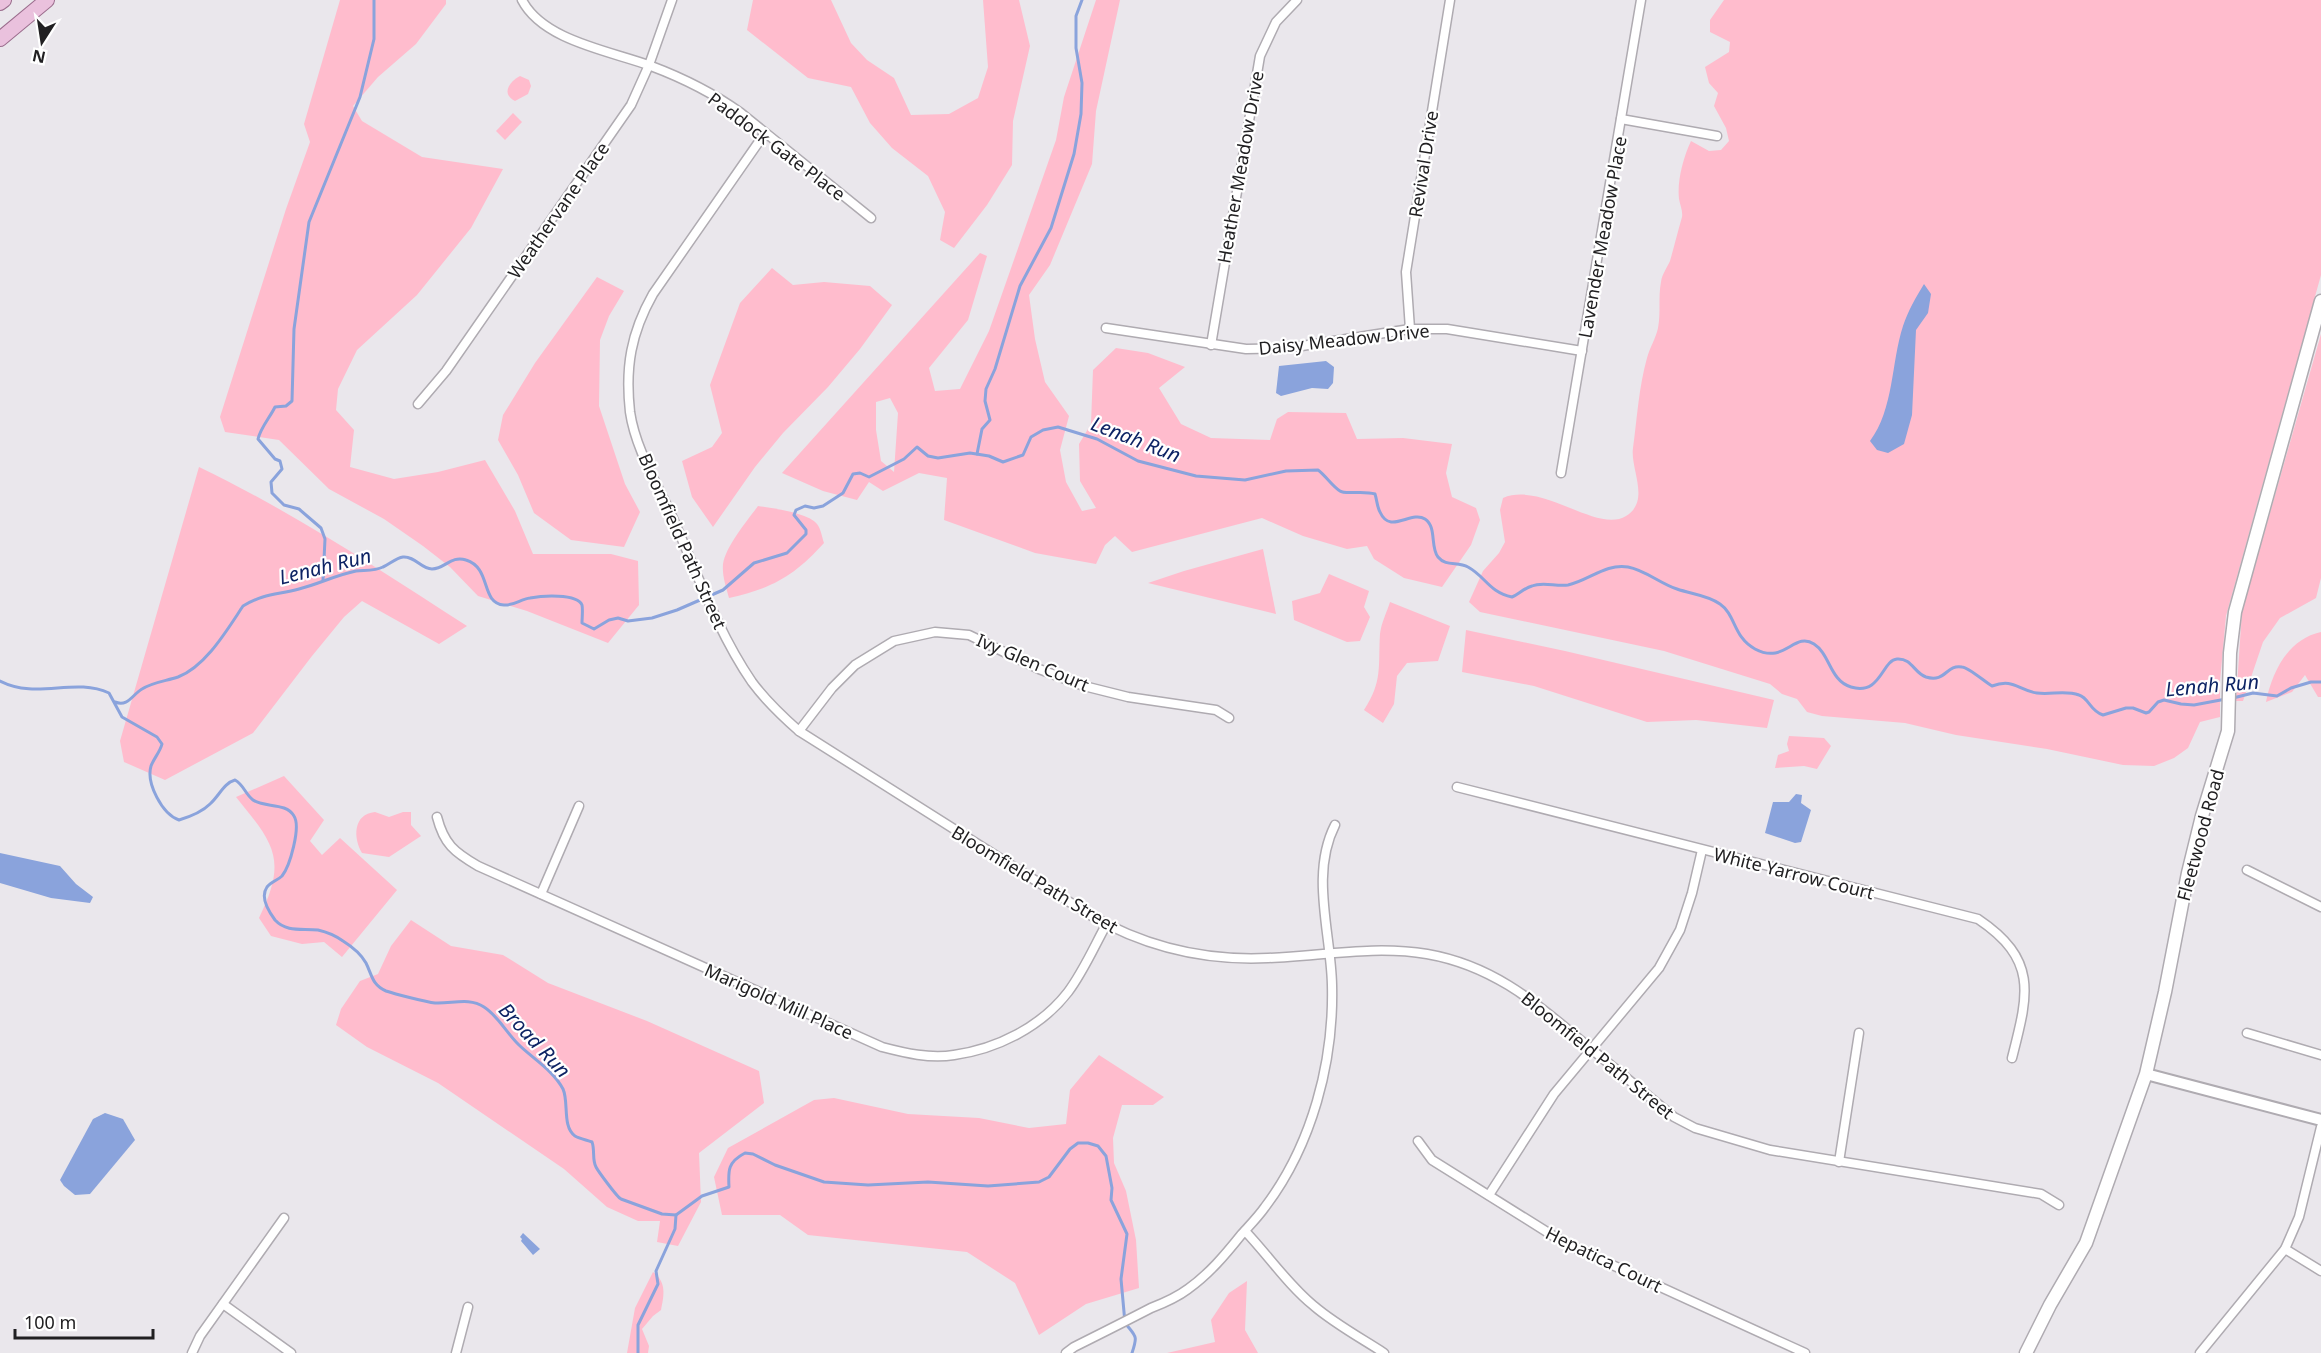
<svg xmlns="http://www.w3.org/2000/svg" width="2321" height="1353" font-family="'Noto Sans',sans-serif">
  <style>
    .green { fill: #ffbccd; fill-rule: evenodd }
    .water { fill: #8aa3dc }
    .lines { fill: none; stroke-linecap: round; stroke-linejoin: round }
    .stream { stroke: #8aa3dc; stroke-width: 3 }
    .minor-casing { stroke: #afabb1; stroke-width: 11 }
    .tertiary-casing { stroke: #afabb1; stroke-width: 14 }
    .secondary-casing { stroke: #afabb1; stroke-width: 15 }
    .primary-casing { stroke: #9b6d8d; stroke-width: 16 }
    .minor { stroke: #fff; stroke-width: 8 }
    .tertiary { stroke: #fff; stroke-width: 10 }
    .secondary { stroke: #fff; stroke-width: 12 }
    .primary { stroke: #eac1dd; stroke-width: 14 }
    .labels { text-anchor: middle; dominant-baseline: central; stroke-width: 4.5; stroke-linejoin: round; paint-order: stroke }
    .street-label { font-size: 18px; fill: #212022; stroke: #fff }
    .water-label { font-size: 20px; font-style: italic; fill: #0d2364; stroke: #fff }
  </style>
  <rect width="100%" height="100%" fill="#eae7ec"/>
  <g class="green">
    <path d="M340 0H446V4L416 44 378 77 353 106 362 121 422 157 503 169 471 228 417 295 357 350 338 389 336 410 354 430 350 467 394 479 438 472 485 460 515 511 533 554H611L638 561 639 605 608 643 527 611 478 596 450 567 423 546 384 519 329 489 279 440 225 432 220 417 286 209 310 142 304 124Z"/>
    <path d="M753 0H831L851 43 867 60 894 78 911 115 949 114 978 98 988 67 983 0H1019L1030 46 1013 121 1012 165 987 205 954 248 940 240 945 212 928 176 892 148 870 123 851 87 808 78 747 30Z"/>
    <path d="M1096 0H1120L1096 111 1092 164 1050 265 1029 295 1035 339 1045 382 1069 416 1060 450 1066 482 1082 511 1096 508 1080 481 1079 444 1091 424 1093 370 1116 348 1148 353 1185 367 1159 388 1181 424 1211 438 1270 440 1277 419 1288 412 1346 413 1357 439 1403 438 1452 444 1446 473 1452 497 1476 508 1480 520 1471 545 1442 587 1404 578 1374 559 1367 546 1347 549 1303 536 1262 518 1132 552 1115 536 1105 545 1096 564 1035 553 944 520 947 478 919 473 883 491 869 482 857 500 823 491 782 473 980 253 987 256 968 320 929 368 935 391 960 389 989 331 1056 140 1064 97ZM890 398 898 413 894 472 881 461 876 430V402Z"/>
    <path d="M1724 0H2321V275L2226 616 2220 681V717L2200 722 2188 748 2174 758 2154 766 2123 765 2047 749 1956 735 1905 723 1822 716 1807 712 1797 699 1782 694 1770 684 1664 651 1480 612 1469 602 1483 571 1499 553 1505 542 1500 510 1503 498C1543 481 1597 534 1626 516 1651 501 1630 469 1633 448 1637 418 1639 386 1647 358 1650 347 1656 338 1658 328 1661 313 1658 297 1661 282 1662 274 1667 268 1670 261 1674 247 1678 231 1682 217 1683 211 1680 205 1679 199 1677 181 1683 158 1691 141L1709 151 1721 150 1729 141 1726 128 1714 106 1718 93 1709 83 1705 67 1729 52 1730 42 1710 32V20Z"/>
    <path d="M520 76 529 80 531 86 528 94 515 101C501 94 509 82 520 76Z"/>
    <path d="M513 113 522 122 505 140 496 131Z"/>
    <path d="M772 268 793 285 824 282 870 286 892 305 860 349 828 387 783 433 755 467 713 527 692 497 682 461 712 447 722 433 710 385 740 303Z"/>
    <path d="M597 277 624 291 609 316 600 340 599 406 625 484 640 512 624 547 571 540 534 513 518 475 498 440 503 415 535 363Z"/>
    <path d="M2321 334V578L2316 598 2280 618 2263 642 2243 701H2236L2242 611Z"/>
    <path d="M199 467C293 512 380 570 467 626L439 644 362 601 344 617 312 656 253 733 165 780 124 762 120 741Z"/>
    <path d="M758 506C772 508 809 513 817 524 821 529 822 537 824 543 794 576 773 588 729 598 726 587 722 576 723 564 726 546 747 521 758 506Z"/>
    <path d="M1263 549 1276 614 1148 583 1184 571Z"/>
    <path d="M1329 574 1369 591 1364 607 1370 617 1360 641 1347 642 1294 620 1292 601 1320 593Z"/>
    <path d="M1390 602 1450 626 1438 661 1407 663 1397 676 1394 704 1383 723 1364 710C1383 681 1378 666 1380 634 1381 623 1387 612 1390 602Z"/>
    <path d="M1466 630 1565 651 1774 700 1767 728 1696 720 1647 722 1534 686 1462 672Z"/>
    <path d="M2321 632V697H2318L2305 675 2292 692 2266 702C2272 672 2288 639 2321 632Z"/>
    <path d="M1789 736 1824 738 1831 746 1817 769 1804 766 1775 768 1778 755 1789 751 1787 744Z"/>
    <path d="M284 776 324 820 310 841 322 855 340 838 397 890 342 957 324 942 302 944 271 936 259 918C288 859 274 844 236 797Z"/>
    <path d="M375 812 389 817 403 812H411V825L421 836 389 857 362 853C353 838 353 814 375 812Z"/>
    <path d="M411 920 451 946 503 955 548 983 647 1021 759 1071 764 1103 699 1153 701 1202 678 1246 657 1242 660 1221H638L607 1207 564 1169 438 1083 367 1047 336 1025 341 1009 360 981 378 974 391 946Z"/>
    <path d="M1099 1055 1164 1097 1153 1105H1122L1113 1138 1114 1163 1126 1191 1136 1240 1139 1288 1086 1304 1039 1335 1015 1283 967 1252 808 1235 780 1215H722L714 1177 728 1148 814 1100 834 1098 908 1114 979 1118 1029 1128 1066 1124 1070 1090Z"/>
    <path d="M653 1272C667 1282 664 1296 661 1310L653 1316 642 1329 649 1346 648 1353H627L635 1308Z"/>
    <path d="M1247 1281 1245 1330 1258 1353H1167L1215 1342 1211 1320 1229 1293Z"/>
  </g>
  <g class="water">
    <path d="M1924 284 1931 294 1928 313 1916 330 1912 415 1904 444 1888 453 1877 450 1870 441C1894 409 1891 363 1903 326 1908 311 1916 297 1924 284Z"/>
    <path d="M1326 361 1334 367 1333 383 1328 389 1312 388 1281 396 1276 393 1279 366Z"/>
    <path d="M1796 794 1802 795 1801 803 1811 810 1801 842 1795 843 1765 833 1773 802H1789Z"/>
    <path d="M0 853 60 866 76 884 93 897 90 903 51 898 0 883Z"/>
    <path d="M105 1113 123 1119 135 1140 90 1194 75 1195 64 1186 60 1180 93 1119Z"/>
    <path d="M523 1233 540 1249 533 1255 521 1241 522 1239 520 1237Z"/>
  </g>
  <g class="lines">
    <g class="stream">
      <path d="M977 454 982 429 990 420 985 401 986 389 995 369 1020 286 1051 228 1074 154 1081 114 1082 83 1076 48V16L1082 0"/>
      <path d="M323 580 325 539 321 528 299 509 284 505 272 493 271 482 282 469 280 461 275 459 258 439C261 427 269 419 275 407L286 406 292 401 294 329 309 222 360 97 374 39V0"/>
      <path d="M0 681C37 700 74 677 109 693L122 717 157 737 162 744C160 752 154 758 151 766 146 783 162 814 179 820 189 817 202 812 210 804 219 796 224 783 235 780 244 785 245 794 253 800 264 808 286 802 294 816 301 827 290 866 282 876 278 880 271 882 267 887 260 897 269 912 275 920 287 933 303 928 318 930 327 932 336 936 343 941 351 946 361 954 366 963 372 975 372 985 386 991 395 994 426 1002 435 1003 452 1004 469 997 484 1007 498 1016 506 1032 518 1044 532 1058 553 1070 563 1089 569 1102 562 1127 575 1136 580 1139 587 1140 592 1142 595 1150 592 1160 596 1167 598 1171 617 1197 621 1199L662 1214 676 1215 702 1196 729 1187C728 1170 728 1162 745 1153L753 1154 775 1165 824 1182 868 1185 928 1182 988 1186 1039 1182 1049 1177 1070 1149 1078 1143H1088L1098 1146 1106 1156 1112 1188 1111 1200 1127 1234 1121 1279 1125 1323C1136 1337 1138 1335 1132 1353"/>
      <path d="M2233 698 2253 693 2277 696 2291 688 2311 682H2321"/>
      <path d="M115 702C128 707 132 695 142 689 153 682 166 681 178 677 206 666 227 630 243 606 265 593 277 595 299 589 319 584 336 575 356 571 365 570 375 571 383 567 390 564 396 558 403 557 415 556 421 569 432 569 445 569 451 555 466 560 492 568 480 603 504 605 513 606 521 599 530 598 541 596 577 593 582 605 583 610 582 618 582 623L594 629 609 620 618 618 628 621 652 618 677 610 723 590 754 563 787 553 806 534V530L794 515 796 510 805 506 814 508 823 506 843 493 853 474 860 473 869 477 904 459 917 447 928 456 938 458 970 453 989 456 1003 462 1023 455 1031 437 1043 430 1058 427 1097 439 1138 461 1196 476 1245 480 1286 471 1318 470C1326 476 1332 486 1340 491 1345 495 1363 490 1375 494 1377 500 1377 507 1380 512 1390 535 1411 510 1425 519 1437 527 1430 547 1438 557 1446 567 1458 561 1468 567 1486 577 1489 592 1512 597 1519 594 1524 588 1532 586 1543 581 1556 587 1568 585 1588 581 1606 563 1628 567 1645 570 1661 584 1677 589 1691 594 1708 595 1720 604 1736 615 1733 637 1755 649 1785 665 1794 631 1814 644 1830 654 1830 681 1851 687 1881 696 1882 660 1897 659 1912 658 1914 673 1926 677 1946 683 1946 664 1962 667 1968 667 1985 682 1992 686 2014 678 2017 690 2037 693 2051 695 2065 690 2079 695 2089 698 2090 711 2103 715L2126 708H2133L2146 713 2149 712 2158 702 2164 700 2181 704 2194 705 2226 699"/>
      <path d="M638 1353V1325L658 1284 656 1271 675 1229 676 1215"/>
    </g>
    <defs>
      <g id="minor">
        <path d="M522 0C543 41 611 51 651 66 683 78 713 93 741 113L871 218"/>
        <path d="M1621 119 1717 136"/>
        <path d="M765 133 653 294C631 333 625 367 630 412 635 447 656 482 671 514 696 570 717 631 752 682 766 701 782 716 799 731L1090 915C1145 947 1205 961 1268 958 1321 956 1374 945 1427 954 1496 966 1538 1005 1590 1048 1618 1071 1646 1094 1674 1117L1695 1128 1770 1150 2041 1194 2059 1205"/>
        <path d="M1106 328 1246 349 1289 348 1410 329H1447L1582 351"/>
        <path d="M1410 329 1406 272 1450 0"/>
        <path d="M1211 345 1260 56 1276 22 1297 0"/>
        <path d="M418 404 446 371 631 105 649 65 672 0"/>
        <path d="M1561 473 1641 0"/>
        <path d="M799 731 832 688 855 665 894 641 935 632 969 635 1039 669 1084 686 1128 697 1216 710 1229 718"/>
        <path d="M1457 787 1978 919C2039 960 2028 995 2012 1058"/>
        <path d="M437 817C444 844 454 852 478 866L882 1047C905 1053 930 1059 954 1055 997 1049 1041 1027 1068 992 1083 972 1094 947 1106 925"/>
        <path d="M2247 870 2321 907"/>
        <path d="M541 894 579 806"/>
        <path d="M2247 1033 2321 1055"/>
        <path d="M1418 1141 1432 1160 1555 1237 1586 1253 1805 1353"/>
        <path d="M1839 1162 1859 1033"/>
        <path d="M1489 1195 1554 1094 1659 968 1680 930 1692 893 1702 850"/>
        <path d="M1245 1231C1268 1255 1288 1285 1314 1306 1335 1324 1361 1338 1384 1353"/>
        <path d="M2285 1249 2321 1271"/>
        <path d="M223 1304 291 1353"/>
        <path d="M192 1353 200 1336 284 1218"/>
        <path d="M456 1353 468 1307"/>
        <path d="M1066 1353 1074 1347C1100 1334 1126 1321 1151 1308 1164 1303 1176 1298 1188 1289 1209 1274 1225 1255 1241 1235 1249 1226 1258 1217 1265 1207 1312 1145 1334 1062 1332 985 1331 933 1310 874 1335 825"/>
        <path d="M2200 1353 2285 1249 2299 1217 2321 1127"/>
      </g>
      <path id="tertiary" d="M2146 1074 2321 1120"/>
      <path id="secondary" d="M2026 1353 2050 1305 2086 1243 2146 1074 2165 992 2188 873 2202 816 2228 731 2230 653 2235 612 2321 301"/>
      <g id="primary">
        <path d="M0 3 4 0"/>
        <path d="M0 39 47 0"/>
      </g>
    </defs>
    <use href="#minor" class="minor-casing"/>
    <use href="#tertiary" class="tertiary-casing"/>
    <use href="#secondary" class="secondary-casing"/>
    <use href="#primary" class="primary-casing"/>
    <use href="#minor" class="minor"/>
    <use href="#tertiary" class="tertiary"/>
    <use href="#secondary" class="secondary"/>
    <use href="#primary" class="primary"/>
  </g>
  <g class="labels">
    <g class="street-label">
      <text transform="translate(777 146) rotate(37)">Paddock Gate Place</text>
      <text transform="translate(1423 164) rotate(-81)">Revival Drive</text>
      <text transform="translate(1240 167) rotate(-80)">Heather Meadow Drive</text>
      <text transform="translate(558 210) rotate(-55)">Weathervane Place</text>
      <text transform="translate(1602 237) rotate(-80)">Lavender Meadow Place</text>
      <text transform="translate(1344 339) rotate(-6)">Daisy Meadow Drive</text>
      <text transform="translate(683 541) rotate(66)">Bloomfield Path Street</text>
      <text transform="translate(1033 662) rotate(23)">Ivy Glen Court</text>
      <text transform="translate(2200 835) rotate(-75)">Fleetwood Road</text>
      <text transform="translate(1794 873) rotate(14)">White Yarrow Court</text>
      <text transform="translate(1035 879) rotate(31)">Bloomfield Path Street</text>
      <text transform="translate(779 1001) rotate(24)">Marigold Mill Place</text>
      <text transform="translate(1598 1055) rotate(39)">Bloomfield Path Street</text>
      <text transform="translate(1604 1259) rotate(26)">Hepatica Court</text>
    </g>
    <g class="water-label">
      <text transform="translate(1136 439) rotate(21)">Lenah Run</text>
      <text transform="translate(325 566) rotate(-14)">Lenah Run</text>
      <text transform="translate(2212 685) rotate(-5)">Lenah Run</text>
      <text transform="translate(535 1040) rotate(47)">Broad Run</text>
    </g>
  </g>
  <g transform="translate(42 42) rotate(192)" stroke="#ffffff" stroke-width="4.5" paint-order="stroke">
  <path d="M0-4.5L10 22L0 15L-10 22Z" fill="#212022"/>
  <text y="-9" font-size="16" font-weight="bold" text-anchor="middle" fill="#212022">N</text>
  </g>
  <path d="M15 1329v9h138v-9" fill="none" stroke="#212022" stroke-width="3"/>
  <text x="24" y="1329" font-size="18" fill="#212022" stroke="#ffffff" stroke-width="4.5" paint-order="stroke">100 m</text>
</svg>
